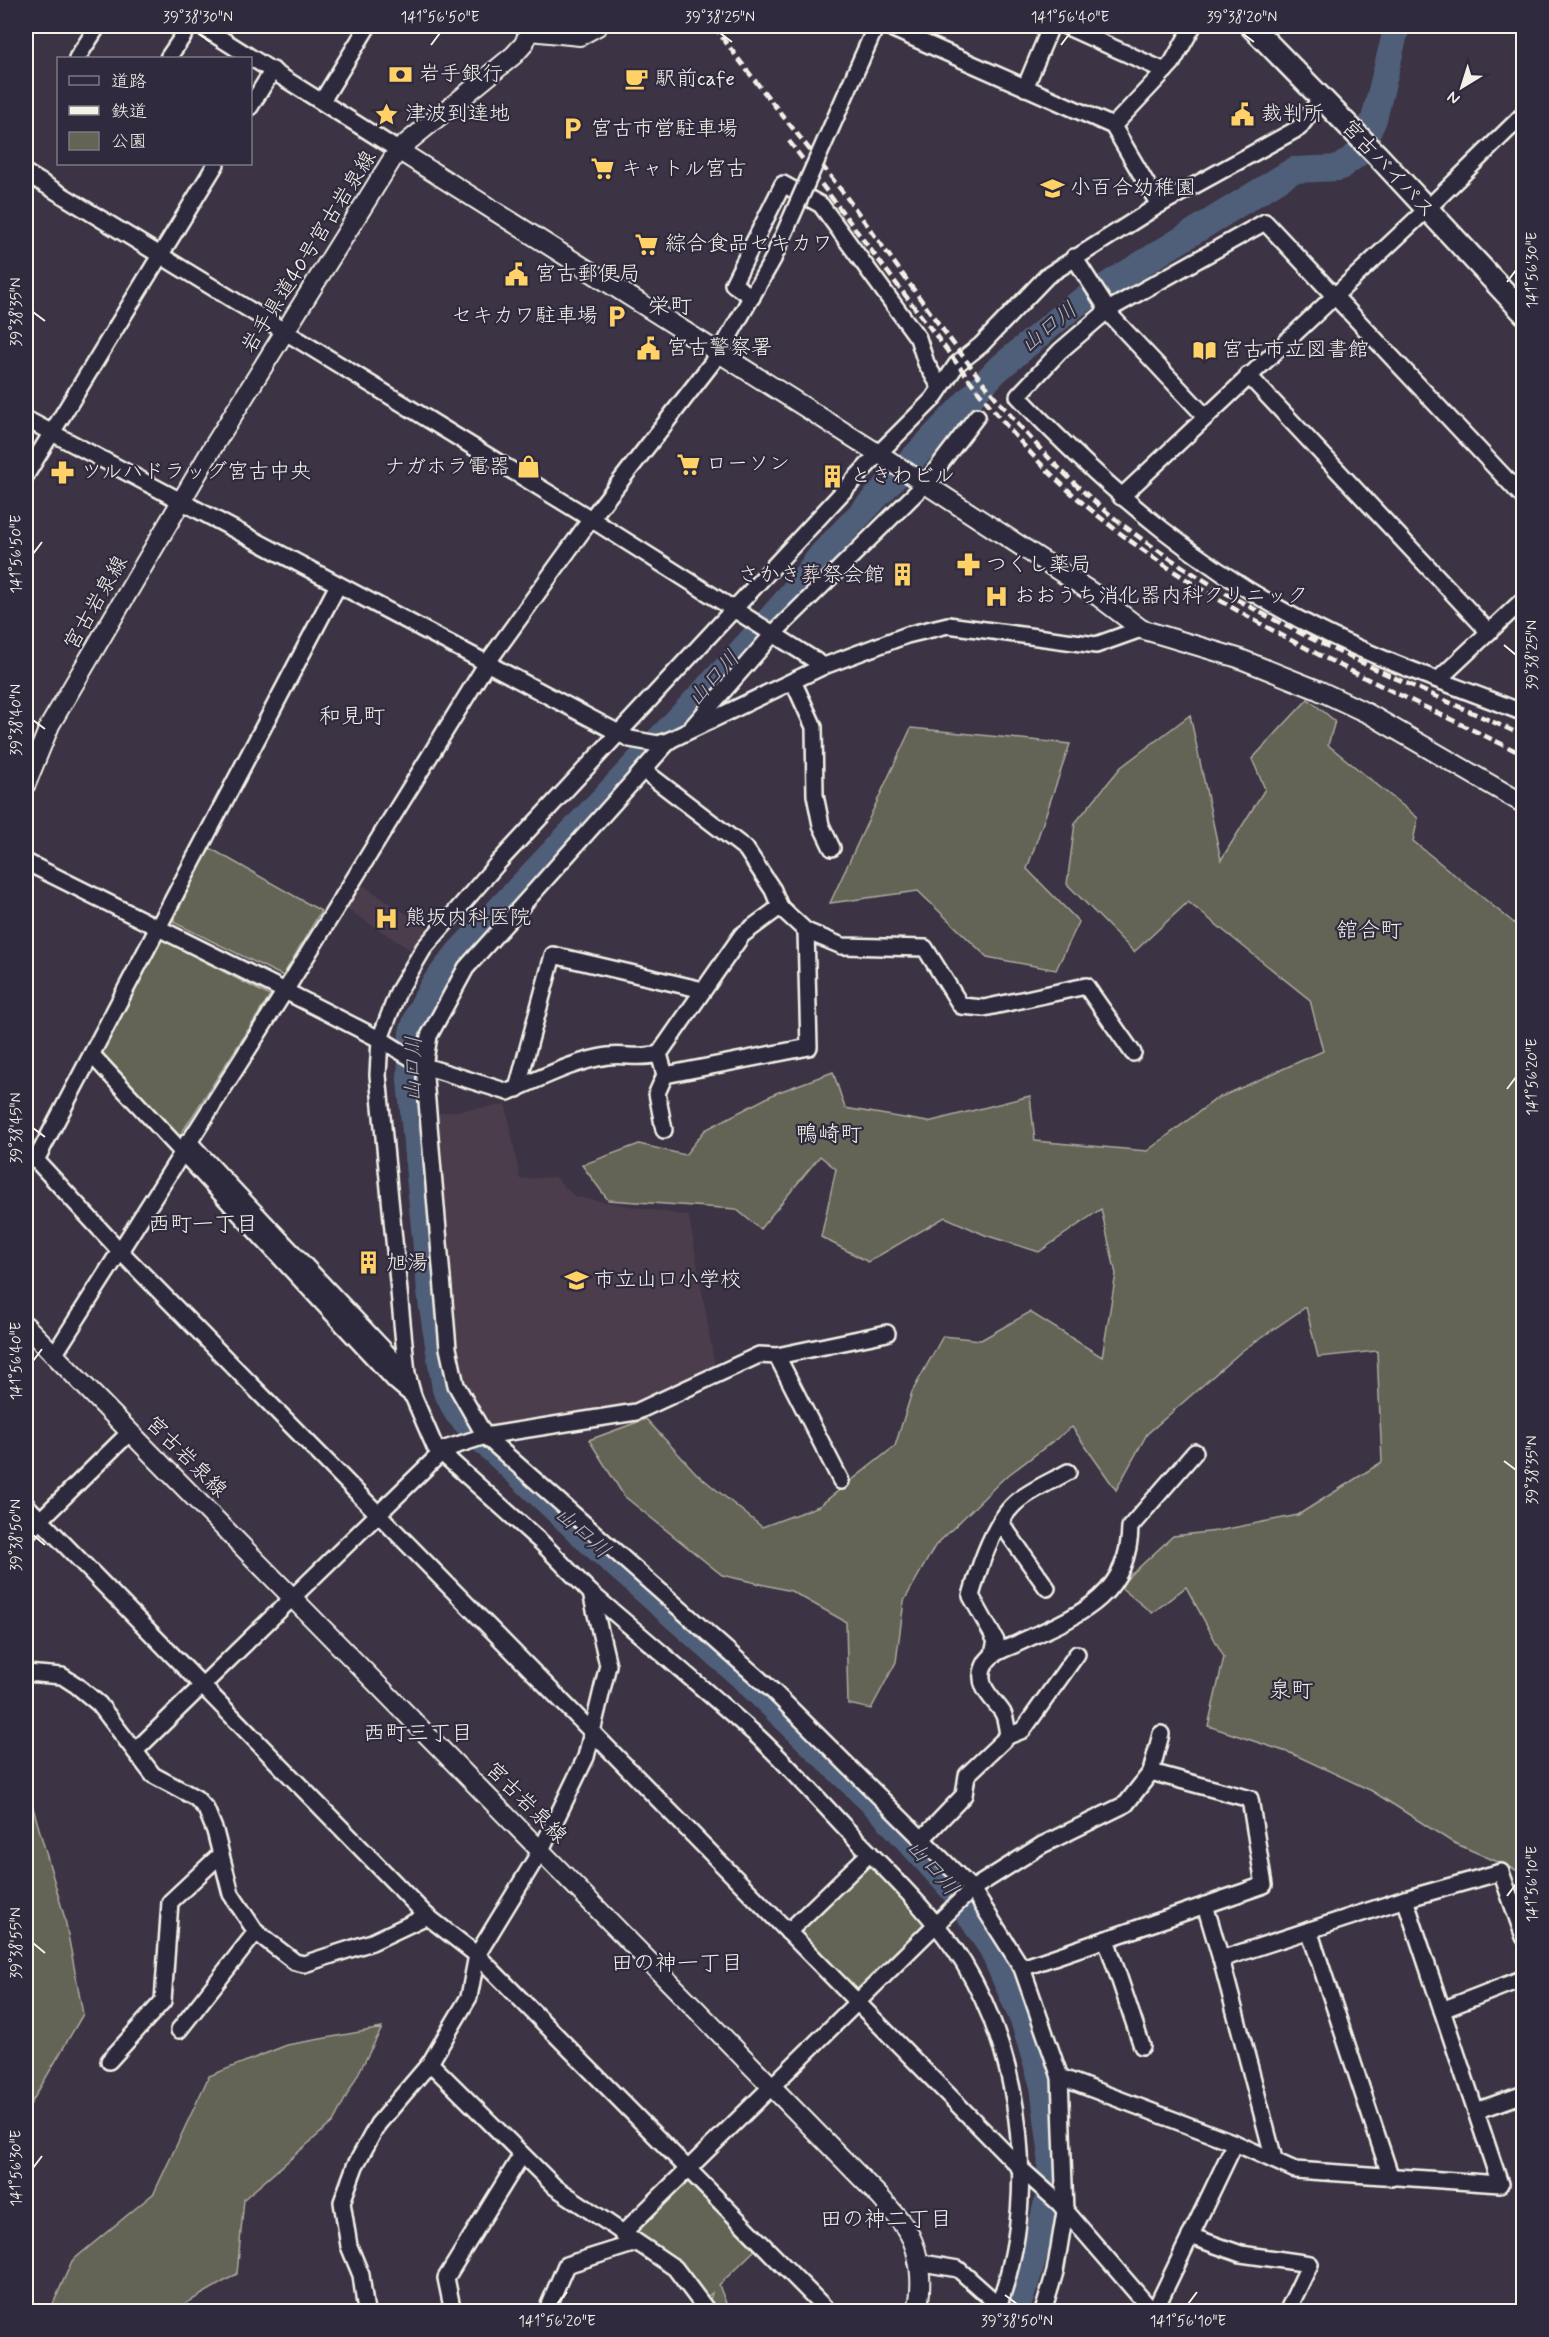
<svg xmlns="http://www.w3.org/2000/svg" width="1549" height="2337" font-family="Mynerve,'Klee One',sans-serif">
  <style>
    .built { fill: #4b3e4c }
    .green { fill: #646456; stroke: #acaa9f; stroke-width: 1.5 }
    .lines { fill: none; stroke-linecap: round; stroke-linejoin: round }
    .river { stroke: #505e79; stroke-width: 26 }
    .minor-casing { stroke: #f4f1e8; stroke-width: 20 }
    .major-casing { stroke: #f4f1e8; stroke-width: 22 }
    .highway-casing { stroke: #f4f1e8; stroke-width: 26 }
    .minor { stroke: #2f2a3d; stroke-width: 15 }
    .major { stroke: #2f2a3d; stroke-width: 18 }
    .highway { stroke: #2f2a3d; stroke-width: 21 }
    .rail { stroke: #f4f1e8; stroke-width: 4.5; stroke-dasharray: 9 4.5; stroke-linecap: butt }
    .minor-bridge-casing { stroke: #f4f1e8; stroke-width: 20; stroke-linecap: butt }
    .minor-bridge { stroke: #2f2a3d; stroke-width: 15 }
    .ticks { fill: none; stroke: #f4f1e8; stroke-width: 2 }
    .labels { text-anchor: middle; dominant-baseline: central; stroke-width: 4.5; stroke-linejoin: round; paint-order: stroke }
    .poi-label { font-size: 21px; fill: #f4f1e8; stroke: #2f2a3d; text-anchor: start }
    .street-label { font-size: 21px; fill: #f4f1e8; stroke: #2f2a3d }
    .neighbourhood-label { font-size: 22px; fill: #f4f1e8; stroke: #2f2a3d }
    .water-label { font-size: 22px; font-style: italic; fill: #b2b6bc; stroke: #2f2a3d }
    .neatline { fill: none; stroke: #f4f1e8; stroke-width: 2 }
    .ticks-label { font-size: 15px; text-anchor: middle; fill: #f4f1e8 }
  </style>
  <rect width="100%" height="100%" fill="#3c3344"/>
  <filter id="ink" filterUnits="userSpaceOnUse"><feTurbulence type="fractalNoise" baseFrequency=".0167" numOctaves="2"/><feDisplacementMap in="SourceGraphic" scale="12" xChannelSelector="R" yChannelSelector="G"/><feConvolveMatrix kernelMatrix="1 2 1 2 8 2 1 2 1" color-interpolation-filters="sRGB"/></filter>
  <g filter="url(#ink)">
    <g class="built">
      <path d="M360 883 430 930 415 953 344 907Z"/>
      <path d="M506 1105 520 1179 555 1177 575 1197 689 1216 716 1372 673 1385 671 1395 489 1429 465 1386 457 1344 438 1113Z"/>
    </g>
    <g class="green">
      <path d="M1308 699 1335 721 1328 745 1418 818 1413 841 1519 927 1517 978H1524L1523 1873 1452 1842 1372 1791 1293 1754 1208 1726 1224 1657 1186 1587 1152 1613 1119 1586 1173 1536 1217 1531 1298 1515 1382 1462 1377 1351 1318 1357 1306 1307 1243 1350 1147 1434 1116 1490 1072 1427 1003 1479 935 1546 904 1601 896 1662 871 1709 848 1704 846 1622 791 1591 722 1575 624 1496 589 1440 646 1419 697 1474 762 1527 819 1506 895 1446 912 1392 943 1336 981 1340 1030 1312 1102 1357 1116 1274 1101 1209 1039 1252 985 1235 945 1217 868 1262 821 1237 836 1169 820 1156 760 1229 736 1209 608 1200 582 1165 639 1144 685 1155 705 1130 776 1093 833 1072 845 1108 928 1122 1030 1096 1035 1141 1147 1151 1216 1099 1323 1051 1310 1000 1188 902 1134 952 1067 884 1075 823 1121 767 1190 715 1221 860 1265 789 1252 759Z"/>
      <path d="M911 728 1070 744 1027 869 1079 922 1056 970 987 957 918 891 830 903Z"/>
      <path d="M208 847 321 911 283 976 173 922Z"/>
      <path d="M160 938 270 996 179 1137 99 1049Z"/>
      <path d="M30 1797 65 1919 83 2014 26 2112V1800Z"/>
      <path d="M870 1860 929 1924 858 1994 797 1931Z"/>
      <path d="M382 2028 333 2122 244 2199 237 2274 173 2311H50L72 2261 154 2193 209 2076 287 2045Z"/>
      <path d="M688 2179 756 2249 719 2285 729 2311H707L712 2293 707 2297 681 2262 635 2230Z"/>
    </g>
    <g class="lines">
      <path class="river" d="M1016 2312 1031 2267 1049 2194 1051 2149 1043 2086 1023 2020 992 1949 953 1890 885 1815 740 1675 590 1542 485 1443 457 1413 445 1389 431 1301 410 1080 412 1032 419 1012 433 985 458 953 729 665 785 602 822 554 996 371 1075 305 1294 170 1339 168 1358 154 1374 119 1397 26"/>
      <defs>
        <g id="minor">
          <path d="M201 26 398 150"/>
          <path d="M894 26 893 29 1113 126 1159 205"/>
          <path d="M1065 26 1165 71"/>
          <path d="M77 58 98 26"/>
          <path d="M168 58 190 26"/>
          <path d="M1025 88 1051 26"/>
          <path d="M322 101 368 26"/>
          <path d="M250 107 273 70"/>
          <path d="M1113 126 1172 63 1193 26"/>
          <path d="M26 173 591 519 824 666"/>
          <path d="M1074 257 1113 318 1205 416"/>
          <path d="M752 297 733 284 783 184 821 205 918 338 926 363 940 387"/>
          <path d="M1248 375 1489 632"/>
          <path d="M26 419 630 739 658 744 670 740 824 666 907 635 948 625 1096 645 1141 629"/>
          <path d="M26 475 216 164"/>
          <path d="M1121 497 1426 210 1524 114"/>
          <path d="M1524 498 1265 222 1108 310 1060 351 1018 396C1109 492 1209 577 1330 635 1392 665 1459 687 1524 713"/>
          <path d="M1439 679 1524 599"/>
          <path d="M793 681 814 727 815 795 821 825 832 848"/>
          <path d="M693 726 773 634 925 484 977 416"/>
          <path d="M670 740 466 968 429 1036 424 1066 448 1348 456 1385 485 1436 774 1692 972 1889 1022 1968 1060 2077 1065 2212 1055 2272 1043 2312"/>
          <path d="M26 862 285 991 387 1043 424 1066 508 1092C540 1079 573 1061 608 1056 625 1054 641 1059 659 1054L742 935 780 907 773 890 746 849 643 770"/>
          <path d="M806 931 842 946 925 948 961 1006 984 1008 1086 986 1133 1053"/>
          <path d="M659 1054 665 1075 809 1047 806 931 780 907"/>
          <path d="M92 1055 395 1381 413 1396"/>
          <path d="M517 1089 553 955 703 990"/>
          <path d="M664 1130 657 1093 665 1075"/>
          <path d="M188 1141 407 1374"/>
          <path d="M26 1155 36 1160 120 1251 1021 2169 1059 2203 1153 2312"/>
          <path d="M36 1160 338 585"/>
          <path d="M54 1355 285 991 487 663 591 519 719 354 773 259"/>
          <path d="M777 1356 841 1481"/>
          <path d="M26 1505 427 1916 477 1955 829 2312"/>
          <path d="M1001 1523 1047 1588"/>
          <path d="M26 1534 130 1432"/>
          <path d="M591 1593C646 1640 702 1687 756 1735 791 1767 823 1805 856 1839 894 1878 934 1916 963 1962 1024 2062 1039 2202 996 2312"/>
          <path d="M993 1654 996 1641 971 1596C979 1567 994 1519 1019 1500 1033 1489 1052 1481 1068 1472"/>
          <path d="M26 1673 62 1676 76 1685 99 1704 153 1775 196 1798 206 1809 215 1831 231 1894 256 1932 295 1962 304 1964 372 1942 427 1916"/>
          <path d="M1008 1736 1023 1730 1077 1654"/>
          <path d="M135 1751 445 1449 485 1436 636 1412 759 1355 777 1356 887 1333"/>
          <path d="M922 1839 964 1795 967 1775 1008 1736C1007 1728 1006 1719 1003 1713 995 1700 977 1688 983 1669 987 1655 1001 1650 1014 1645 1071 1618 1129 1601 1130 1527L1195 1452"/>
          <path d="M1405 1899 1501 1872 1524 1937"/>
          <path d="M1309 1930 1391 2178"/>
          <path d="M788 1932 870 1853"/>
          <path d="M1106 1939 1142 2046"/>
          <path d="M1221 1959 1274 2159"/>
          <path d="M1022 1968 1264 1885 1250 1799 1151 1772"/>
          <path d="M1442 2010 1524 1978"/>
          <path d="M179 2030 256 1932"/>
          <path d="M109 2061 163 2001 170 1902 220 1855"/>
          <path d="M430 2063 555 2187 675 2268 708 2312"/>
          <path d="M1060 2077 1235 2143 1295 2170 1500 2184 1405 1899 1221 1959 1205 1905"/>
          <path d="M1476 2111 1524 2094"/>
          <path d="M622 2234 972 1889 1042 1845 1126 1804 1151 1772 1161 1734"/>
          <path d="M1190 2236 1241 2254 1310 2264 1287 2312"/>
          <path d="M917 2262 958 2269 1004 2310"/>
          <path d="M366 2312 361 2275 349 2246 342 2202 355 2166 378 2124 430 2063 469 1997 477 1955 541 1850 586 1757 608 1665 591 1593 542 1543 435 1447 413 1396 407 1374 378 1075 380 1039 398 992 424 948 497 864 879 453 933 399 957 364 981 345 1047 276 1159 205 1299 128 1322 97"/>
          <path d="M453 2312 446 2278 521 2156"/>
          <path d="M546 2312 566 2265 636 2243"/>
          <path d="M1154 2312 1235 2143"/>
        </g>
        <g id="major">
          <path d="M530 31 580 36 598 26"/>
          <path d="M398 150 514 55 524 44 531 26"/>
          <path d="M26 784 50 725 213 447 398 150 890 461 1099 597 1141 629 1238 658 1318 690 1369 714 1524 804"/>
          <path d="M26 1326 880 2197C891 2210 907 2226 913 2242 921 2262 923 2292 916 2312"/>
        </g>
        <path id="highway" d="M1251 26 1377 155 1524 313"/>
      </defs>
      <use href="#minor" class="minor-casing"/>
      <use href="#major" class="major-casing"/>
      <use href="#highway" class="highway-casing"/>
      <use href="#minor" class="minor"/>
      <use href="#major" class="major"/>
      <use href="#highway" class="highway"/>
      <g class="rail">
        <path d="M714 26C760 90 812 150 859 214 939 323 1015 441 1123 525 1243 617 1387 673 1524 736"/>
        <path d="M789 141C835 202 881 264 928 325 971 382 1014 441 1067 489 1198 608 1367 677 1524 755"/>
      </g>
      <defs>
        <path id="minor-bridge" d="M773 259 876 26"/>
      </defs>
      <use href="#minor-bridge" class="minor-bridge-casing"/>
      <use href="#minor-bridge" class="minor-bridge"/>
    </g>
  </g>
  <path class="ticks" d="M198 33 210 42M720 33 732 42M1242 33 1254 42M431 45 440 33M1061 45 1070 33M1507 282 1516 270M33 312 45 321M33 554 42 542M1504 645 1516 655M33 720 45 729M1507 1089 1516 1077M33 1128 45 1137M33 1361 42 1349M1504 1461 1516 1470M33 1535 45 1545M1507 1896 1516 1884M33 1943 45 1953M33 2168 42 2156M1005 2295 1017 2304M557 2304 567 2292M1188 2304 1197 2292"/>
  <defs>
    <symbol id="bank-bare" viewBox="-9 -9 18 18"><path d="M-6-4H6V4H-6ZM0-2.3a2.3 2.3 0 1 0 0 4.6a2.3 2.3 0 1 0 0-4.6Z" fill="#ffd166" stroke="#2f2a3d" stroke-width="2.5" paint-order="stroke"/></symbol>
    <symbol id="cafe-bare" viewBox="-9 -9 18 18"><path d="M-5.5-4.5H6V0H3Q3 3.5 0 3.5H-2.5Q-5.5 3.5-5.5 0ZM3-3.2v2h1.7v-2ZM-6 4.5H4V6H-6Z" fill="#ffd166" stroke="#2f2a3d" stroke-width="2.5" paint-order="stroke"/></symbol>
    <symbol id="sight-bare" viewBox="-9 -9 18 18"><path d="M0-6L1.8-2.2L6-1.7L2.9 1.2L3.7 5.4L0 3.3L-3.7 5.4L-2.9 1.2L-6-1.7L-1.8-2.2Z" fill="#ffd166" stroke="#2f2a3d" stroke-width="2.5" paint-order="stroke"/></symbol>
    <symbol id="civic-bare" viewBox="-9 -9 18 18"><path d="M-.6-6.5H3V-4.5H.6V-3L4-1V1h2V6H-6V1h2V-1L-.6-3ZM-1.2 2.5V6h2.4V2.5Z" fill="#ffd166" stroke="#2f2a3d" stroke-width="2.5" paint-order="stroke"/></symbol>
    <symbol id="parking-bare" viewBox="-9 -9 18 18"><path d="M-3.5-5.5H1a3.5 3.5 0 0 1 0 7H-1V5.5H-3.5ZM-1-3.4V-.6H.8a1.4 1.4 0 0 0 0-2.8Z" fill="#ffd166" stroke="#2f2a3d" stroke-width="2.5" paint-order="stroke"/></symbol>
    <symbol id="supermarket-bare" viewBox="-9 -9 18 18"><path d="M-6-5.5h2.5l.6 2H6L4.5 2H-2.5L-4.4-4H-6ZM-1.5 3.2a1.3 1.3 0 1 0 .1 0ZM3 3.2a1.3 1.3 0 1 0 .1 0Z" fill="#ffd166" stroke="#2f2a3d" stroke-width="2.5" paint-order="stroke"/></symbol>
    <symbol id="school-bare" viewBox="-9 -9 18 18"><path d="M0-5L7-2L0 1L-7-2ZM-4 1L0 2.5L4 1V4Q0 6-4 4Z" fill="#ffd166" stroke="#2f2a3d" stroke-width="2.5" paint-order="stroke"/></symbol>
    <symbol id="library-bare" viewBox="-9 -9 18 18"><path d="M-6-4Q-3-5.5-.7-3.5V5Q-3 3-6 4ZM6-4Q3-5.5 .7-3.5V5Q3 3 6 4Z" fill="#ffd166" stroke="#2f2a3d" stroke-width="2.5" paint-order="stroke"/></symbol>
    <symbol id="shop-bare" viewBox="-9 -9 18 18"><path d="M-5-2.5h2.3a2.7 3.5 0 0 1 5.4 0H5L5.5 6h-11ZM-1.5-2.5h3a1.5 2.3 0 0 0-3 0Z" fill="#ffd166" stroke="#2f2a3d" stroke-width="2.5" paint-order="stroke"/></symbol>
    <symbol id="pharmacy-bare" viewBox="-9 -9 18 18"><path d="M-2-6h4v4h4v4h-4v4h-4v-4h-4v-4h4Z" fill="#ffd166" stroke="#2f2a3d" stroke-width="2.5" paint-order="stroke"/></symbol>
    <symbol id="building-bare" viewBox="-9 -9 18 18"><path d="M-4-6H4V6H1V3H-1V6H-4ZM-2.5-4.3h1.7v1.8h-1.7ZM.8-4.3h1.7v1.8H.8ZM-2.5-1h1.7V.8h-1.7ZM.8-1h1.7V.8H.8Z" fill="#ffd166" stroke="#2f2a3d" stroke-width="2.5" paint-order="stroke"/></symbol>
    <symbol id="hospital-bare" viewBox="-9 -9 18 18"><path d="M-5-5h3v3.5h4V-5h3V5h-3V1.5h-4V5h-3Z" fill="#ffd166" stroke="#2f2a3d" stroke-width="2.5" paint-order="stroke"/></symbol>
  </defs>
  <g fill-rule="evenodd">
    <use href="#bank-bare" x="384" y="58" width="33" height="33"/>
    <use href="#cafe-bare" x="620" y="62" width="33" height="33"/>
    <use href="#sight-bare" x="370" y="98" width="33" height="33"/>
    <use href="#civic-bare" x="1226" y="98" width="33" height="33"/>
    <use href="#parking-bare" x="556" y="112" width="33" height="33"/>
    <use href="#supermarket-bare" x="586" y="152" width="33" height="33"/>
    <use href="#school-bare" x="1036" y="172" width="33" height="33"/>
    <use href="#supermarket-bare" x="630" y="228" width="33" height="33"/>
    <use href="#civic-bare" x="500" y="258" width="33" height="33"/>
    <use href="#parking-bare" x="600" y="300" width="33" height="33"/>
    <use href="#civic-bare" x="632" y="332" width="33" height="33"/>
    <use href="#library-bare" x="1188" y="334" width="33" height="33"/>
    <use href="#supermarket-bare" x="672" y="448" width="33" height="33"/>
    <use href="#shop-bare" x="512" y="450" width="33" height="33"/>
    <use href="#pharmacy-bare" x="46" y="456" width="33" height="33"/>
    <use href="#building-bare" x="816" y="460" width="33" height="33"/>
    <use href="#pharmacy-bare" x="952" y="548" width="33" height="33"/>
    <use href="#building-bare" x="886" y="558" width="33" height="33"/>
    <use href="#hospital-bare" x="980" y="580" width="33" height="33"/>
    <use href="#hospital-bare" x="370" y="902" width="33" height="33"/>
    <use href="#building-bare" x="352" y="1246" width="33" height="33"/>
    <use href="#school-bare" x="560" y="1264" width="33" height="33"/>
  </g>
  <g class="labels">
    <g class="poi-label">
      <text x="419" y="74">岩手銀行</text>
      <text x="655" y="79">駅前cafe</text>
      <text x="405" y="114">津波到達地</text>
      <text x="1261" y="114">裁判所</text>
      <text x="591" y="129">宮古市営駐車場</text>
      <text x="621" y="169">キャトル宮古</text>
      <text x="1070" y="188">小百合幼稚園</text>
      <text x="665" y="244">綜合食品セキカワ</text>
      <text x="535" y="274">宮古郵便局</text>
      <text x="598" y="316" text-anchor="end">セキカワ駐車場</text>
      <text x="667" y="348">宮古警察署</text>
      <text x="1222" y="350">宮古市立図書館</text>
      <text x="706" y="464">ローソン</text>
      <text x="510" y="467" text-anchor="end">ナガホラ電器</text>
      <text x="81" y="472">ツルハドラッグ宮古中央</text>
      <text x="850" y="476">ときわビル</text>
      <text x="986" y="565">つくし薬局</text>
      <text x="885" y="575" text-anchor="end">さかき葬祭会館</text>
      <text x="1014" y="596">おおうち消化器内科クリニック</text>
      <text x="405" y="918">熊坂内科医院</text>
      <text x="386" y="1263">旭湯</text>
      <text x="594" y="1280">市立山口小学校</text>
    </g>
    <g class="street-label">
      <text transform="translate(1388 169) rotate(47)">宮古バイパス</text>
      <text transform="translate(309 252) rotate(-58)">岩手県道40号宮古岩泉線</text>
      <text transform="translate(96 603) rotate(-60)">宮古岩泉線</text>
      <text transform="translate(186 1457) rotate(45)">宮古岩泉線</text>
      <text transform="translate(526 1803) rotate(45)">宮古岩泉線</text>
    </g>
    <g class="neighbourhood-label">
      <text x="670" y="307">栄町</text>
      <text x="352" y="717">和見町</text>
      <text x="1369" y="931">舘合町</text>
      <text x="829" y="1135">鴨崎町</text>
      <text x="203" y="1225">西町一丁目</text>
      <text x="1291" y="1691">泉町</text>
      <text x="418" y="1734">西町三丁目</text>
      <text x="677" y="1964">田の神一丁目</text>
      <text x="886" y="2220">田の神二丁目</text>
    </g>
    <g class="water-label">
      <text transform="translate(1049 328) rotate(-39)">山口川</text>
      <text transform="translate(714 679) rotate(-48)">山口川</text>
      <text transform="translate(414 1069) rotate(-89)">山口川</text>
      <text transform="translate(582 1533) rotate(42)">山口川</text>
      <text transform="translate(932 1868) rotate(49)">山口川</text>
    </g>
  </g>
  <rect width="1549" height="2337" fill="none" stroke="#2f2a3d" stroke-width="66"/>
  <rect x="57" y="57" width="195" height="108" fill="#2f2a3d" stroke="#7e7a81" stroke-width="1.5"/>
  <rect x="69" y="76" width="30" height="9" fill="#2f2a3d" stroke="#7e7a81" stroke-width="1.5"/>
  <text x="111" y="87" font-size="18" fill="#f4f1e8">道路</text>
  <rect x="69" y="106" width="30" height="9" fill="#f4f1e8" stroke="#7e7a81" stroke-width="1.5"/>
  <text x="111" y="117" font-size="18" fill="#f4f1e8">鉄道</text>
  <rect x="69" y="132" width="30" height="18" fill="#646456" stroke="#7e7a81" stroke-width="1.5"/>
  <text x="111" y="147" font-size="18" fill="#f4f1e8">公園</text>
  <g transform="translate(1462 87) rotate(218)" stroke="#2f2a3d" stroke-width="4.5" paint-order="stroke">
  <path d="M0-4.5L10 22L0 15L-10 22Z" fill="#f4f1e8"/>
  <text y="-9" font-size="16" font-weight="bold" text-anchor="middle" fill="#f4f1e8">N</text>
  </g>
  <rect x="33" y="33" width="1483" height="2271" class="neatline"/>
  <g class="ticks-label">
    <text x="198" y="22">39°38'30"N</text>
    <text x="440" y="22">141°56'50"E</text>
    <text x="720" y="22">39°38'25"N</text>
    <text x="1070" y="22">141°56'40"E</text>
    <text x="1242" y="22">39°38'20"N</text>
    <text transform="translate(1532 270) rotate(-90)" y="5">141°56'30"E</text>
    <text transform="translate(16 312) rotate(-90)" y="5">39°38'35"N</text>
    <text transform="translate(16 554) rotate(-90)" y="5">141°56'50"E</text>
    <text transform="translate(1532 655) rotate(-90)" y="5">39°38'25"N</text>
    <text transform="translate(16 720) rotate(-90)" y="5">39°38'40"N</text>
    <text transform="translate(1532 1077) rotate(-90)" y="5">141°56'20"E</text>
    <text transform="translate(16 1128) rotate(-90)" y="5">39°38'45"N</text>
    <text transform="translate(16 1361) rotate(-90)" y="5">141°56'40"E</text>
    <text transform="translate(1532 1470) rotate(-90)" y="5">39°38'35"N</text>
    <text transform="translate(16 1535) rotate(-90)" y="5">39°38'50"N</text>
    <text transform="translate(1532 1884) rotate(-90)" y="5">141°56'10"E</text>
    <text transform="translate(16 1943) rotate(-90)" y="5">39°38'55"N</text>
    <text transform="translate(16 2168) rotate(-90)" y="5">141°56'30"E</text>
    <text x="557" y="2326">141°56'20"E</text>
    <text x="1017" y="2326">39°38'50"N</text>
    <text x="1188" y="2326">141°56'10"E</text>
  </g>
</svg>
